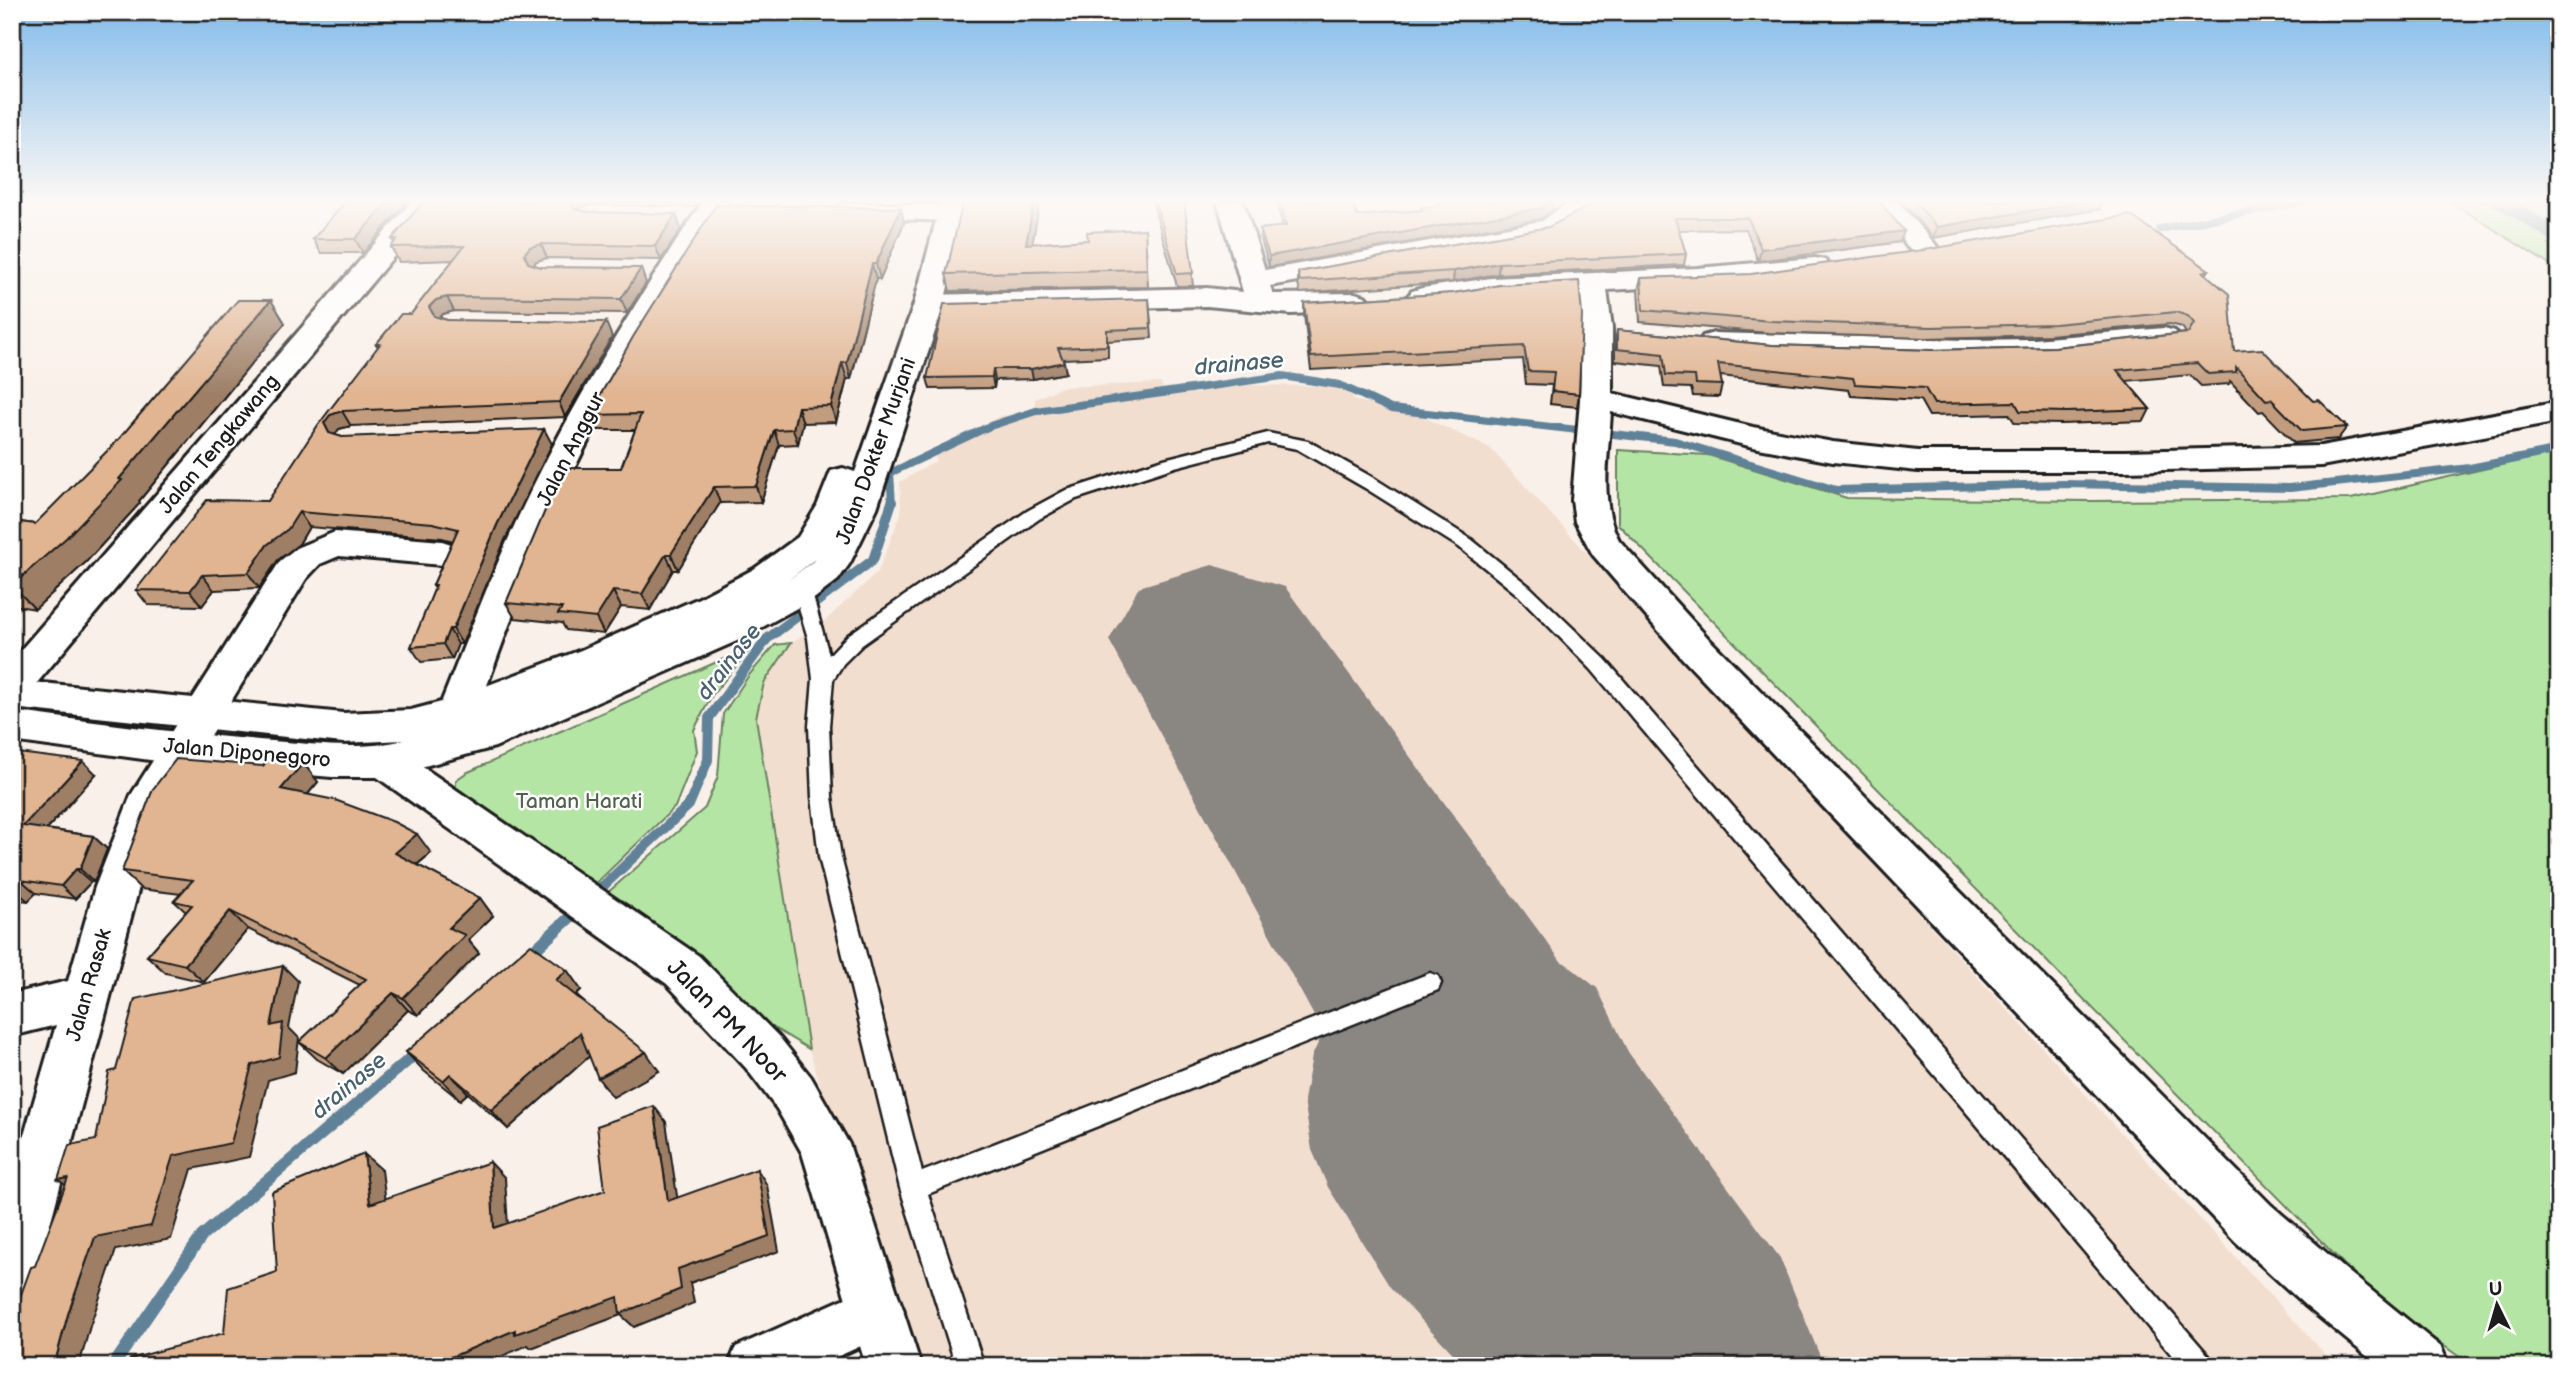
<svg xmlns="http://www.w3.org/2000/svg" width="2571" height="1378" font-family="'Balsamiq Sans',sans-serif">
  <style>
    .built { fill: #f2decf }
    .green { fill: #b5e5a4; stroke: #688060; stroke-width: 2 }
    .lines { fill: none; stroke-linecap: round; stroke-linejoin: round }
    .stream-far2 { stroke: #608299; stroke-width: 8 }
    .stream-far1 { stroke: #608299; stroke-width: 10 }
    .stream { stroke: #608299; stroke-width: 12 }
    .taxiway { fill: #8a8682; fill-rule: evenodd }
    .runway { fill: #8a8682; fill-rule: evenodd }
    .service-casing { stroke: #1c1c1c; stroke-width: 5 }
    .minor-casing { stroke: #1c1c1c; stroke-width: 6 }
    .tertiary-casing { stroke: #1c1c1c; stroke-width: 6 }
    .secondary-casing { stroke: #1c1c1c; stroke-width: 6 }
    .service { fill: #fff; fill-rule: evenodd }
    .minor { fill: #fff; fill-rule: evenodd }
    .tertiary { fill: #fff; fill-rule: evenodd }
    .secondary { fill: #fff; fill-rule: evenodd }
    .wall { fill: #c29c7e; stroke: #1c1c1c; stroke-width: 2 }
    .shaded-wall { fill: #9e7f66; stroke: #1c1c1c; stroke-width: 2 }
    .building { fill: #e1b592; stroke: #1c1c1c; stroke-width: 2 }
    .labels { text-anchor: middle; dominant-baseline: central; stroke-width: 5; stroke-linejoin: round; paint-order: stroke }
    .street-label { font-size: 21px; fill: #1c1c1c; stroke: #fff }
    .park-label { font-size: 21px; fill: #52624c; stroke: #fff }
    .water-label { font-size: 23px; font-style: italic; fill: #49606f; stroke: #fff }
    .near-street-label { font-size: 24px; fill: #1c1c1c; stroke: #fff }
  </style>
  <rect width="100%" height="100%" fill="#f9f0e9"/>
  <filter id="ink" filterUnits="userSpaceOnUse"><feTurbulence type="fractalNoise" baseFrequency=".0143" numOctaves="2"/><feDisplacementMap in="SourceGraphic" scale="14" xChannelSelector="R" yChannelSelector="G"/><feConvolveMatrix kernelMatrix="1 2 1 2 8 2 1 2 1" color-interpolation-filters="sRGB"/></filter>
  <g filter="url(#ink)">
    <path class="built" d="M1161 383 1163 389 1193 388 1194 394 1234 385 1330 386 1353 391V400L1418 415 1490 448 2323 1352 2342 1366H909L809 1049 756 718 764 683 791 643 827 619 878 572 901 513 900 482 936 461 935 450 1000 416 1035 414V399L1062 387Z"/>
    <g class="green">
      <path d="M2450 201H2559V271Z"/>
      <path d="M1618 450 1708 455 1847 498 2090 501 2351 499 2559 452V1366H2472L2375 1296 1618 524Z"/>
      <path d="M791 643 764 683 756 718 809 1049 749 1013 606 894 705 808 718 776 723 714 749 675 775 645Z"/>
      <path d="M753 646 712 695 694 730 697 751 675 807 585 894 456 790V780L466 773Z"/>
    </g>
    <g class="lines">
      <g class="stream-far2">
        <path d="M2495 201 2559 241"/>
        <path d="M2508 201 2559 233"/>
        <path d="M2160 229 2304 201"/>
        <path d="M892 504 890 473 990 426 1036 411 1282 376 1340 385 1391 409 1675 441 1836 490 2063 484 2290 488 2470 468 2559 450"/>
      </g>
      <path class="stream-far1" d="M600 889 689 805 708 760 709 718 767 639 873 560 892 502"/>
      <g class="stream">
        <path d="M592 896 602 887"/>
        <path d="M528 956 579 909"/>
        <path d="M113 1366 202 1236 419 1051"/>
      </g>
      <path class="taxiway" d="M1492 940 1565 963 1597 988 1632 1060 1643 1098 1636 1139 1596 1223 1556 1239 1516 1223 1500 1184 1516 1145 1530 1123 1535 1098 1523 1054 1498 1032 1492 1030 1457 1038 1444 1045 1415 1076 1412 1100 1418 1129 1472 1205 1592 1323 1610 1366H1465L1390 1287 1328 1187 1312 1150 1304 1100 1312 1056 1328 1022 1372 979 1438 952Z"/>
      <path class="runway" d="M1212 565 1285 587 1780 1258 1824 1366H1505L1109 640 1139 587Z"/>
      <defs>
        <path id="service" d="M1268 433 1308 441 1377 480 1471 539 1530 587 1605 659 2209 1356 2213 1366H2181L1591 669 1518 595 1459 547 1365 488 1297 449 1268 443 1175 467 1076 499 1039 519 862 645 843 664 833 680 829 726 832 797 841 857 922 1172 1430 973 1438 976 1441 983 1438 990 928 1194 984 1366H956L900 1188 819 857 812 797 809 726 813 679 808 638 793 589 796 585H808L811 589 829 655 848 635 1027 511 1064 491 1164 459Z"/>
        <g id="minor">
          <path d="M412 201H440L26 696 12 700V660Z"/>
          <path d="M703 201H729C670 294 613 387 566 486 531 560 505 637 477 713L471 723 457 728 443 723 437 713C468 637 496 561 532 488 581 388 641 294 703 201Z"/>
          <path d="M1217 201H1243L1265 270 1542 221 1570 201H1649L1645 207C1626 211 1603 206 1585 214 1569 221 1568 231 1547 236L1270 286 1273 294 1355 293 1365 296 1370 302 1365 308 1355 311 1291 314 1207 306 929 313 919 310 914 304 919 298 929 295 1207 288 1243 292Z"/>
          <path d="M1869 201H1897L1935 244 1939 250 1935 256 1925 258 1915 256Z"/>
          <path d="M850 203 950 205 960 207 963 213 960 219 950 221 840 217 837 211 840 205Z"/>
          <path d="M1815 258 1825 260 1829 266 1825 272 1737 283 1607 290 1612 328V393L1753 427 1833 442 1918 451H2125L2321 446 2559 402V422L2321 466 2125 471H1918L1833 462 1753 447 1611 412C1609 455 1598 501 1619 540L1708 638 2271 1205 2345 1269 2441 1347 2449 1366H2379L2307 1307 2235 1241 1682 658 1593 555 1575 522 1572 500 1580 399 1582 328 1579 291 1491 295 1422 306 1412 303 1407 297 1412 291 1422 288 1491 278 1697 268Z"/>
          <path d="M2164 328 2175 331 2179 337 2175 343 2034 357 1967 358 1714 351 1703 348 1699 342 1703 336 1714 333 1967 340 2034 339Z"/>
          <path d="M335 532 442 541 454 545 460 553 454 561 442 565 339 556 320 564 306 579 171 799 139 887 38 1270 31 1289 12 1296V1177L56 1025 12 1036V994L68 981 95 887 131 795 280 561 296 548Z"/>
          <path d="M877 1284 896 1292 904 1311 896 1330 817 1366H728L736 1347Z"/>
        </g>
        <path id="tertiary" d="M384 745 398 750 699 956 780 1038 811 1077 849 1144 921 1366H866L802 1153 777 1109 746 1068 667 984 370 772 364 761 370 750Z"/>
        <path id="secondary" d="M941 201H967L944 304 877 508 850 563 838 580 815 598 737 641 495 747 384 777H332L179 764 12 741V711C99 723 185 734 272 741 315 744 361 751 404 740L343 743 12 708V680L343 713 411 710 449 700 581 650 699 598 754 569 798 537 817 506 831 471 843 468 855 472 914 304ZM815 559 812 562 786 582Z"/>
      </defs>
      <use href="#service" class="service-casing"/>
      <use href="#minor" class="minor-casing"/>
      <use href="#tertiary" class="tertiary-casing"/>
      <use href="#secondary" class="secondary-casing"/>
      <use href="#service" class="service"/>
      <use href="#minor" class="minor"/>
      <use href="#tertiary" class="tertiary"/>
      <use href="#secondary" class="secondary"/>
    </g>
    <g class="wall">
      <path d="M346 201 363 253H321L313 239Z"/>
      <path d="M424 201H700L696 207 592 205 581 207 579 210 681 229 661 260 547 258 536 261 534 265 541 267 646 283 627 313 454 311 443 314 440 318 447 320 612 337 565 417 351 426 339 429 335 435 342 437 552 444 505 540 462 644H458L452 659 421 662 411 647 435 588 433 585 453 541 442 538 309 527 299 544 278 560 259 588 214 590 202 606 148 605 136 590 268 501 378 347 376 344 411 314 453 260 399 262 391 247 394 243 392 239Z"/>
      <path d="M1152 201H1184L1193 286H1177Z"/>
      <path d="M1278 201H1352L1357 216 1421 210V207L1439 206V201L1552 211 1541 219 1269 267 1261 239 1260 229 1283 227 1278 207Z"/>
      <path d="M1611 201 1904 231 1900 242 1758 261 1746 229 1679 230 1686 254 1684 265 1498 274 1453 282 1300 293 1298 284V272L1549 227Z"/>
      <path d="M1901 201H2103L2100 209 1933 238Z"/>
      <path d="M904 223 880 279H876L851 379H847L836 422 803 423 798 444 779 445 761 502 720 503 678 570H673L650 610 621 607 604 634 566 630 562 623 515 618 506 603 621 468 635 430H596L589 415Z"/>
      <path d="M1145 229 1148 287 950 291 946 274 1032 244 1088 240Z"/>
      <path d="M2209 270 2206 275 2234 351 2313 401 2347 427 2338 439 2294 443 2263 411 2259 412 2230 381 2229 384 2201 386 2190 375 2126 381 2150 409 2144 421 2061 424 2015 423 2009 414 1929 416 1920 400 1851 396 1849 390 1720 376 1722 385 1719 397 1693 396 1691 388 1664 387 1661 366 1615 361V342L1617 330 1772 345 1932 350 2055 347 2186 333 2182 327 2170 324 2049 335 1926 338 1769 333 1640 322 1638 290 1641 278Z"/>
      <path d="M1500 285 1579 394 1577 407 1550 404 1552 385 1526 384 1523 359 1311 370 1304 316V303L1454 293Z"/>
      <path d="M1149 299 1152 338 1108 341V357L1063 359 1066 373 1033 379 995 380 994 388 930 389 927 378Z"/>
      <path d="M285 323 139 501 140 503 86 562 35 609 12 605V521L35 524Z"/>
      <path d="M12 758 96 774 47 829 93 836 107 849 94 882H91L75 899 36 893 28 901 12 899Z"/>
      <path d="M303 763 318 782 308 794 431 853 417 865 480 898 493 916 468 940 479 953 418 1015 408 1010 343 1074 317 1059 299 1042 360 985 248 929 204 982 166 973 147 956 186 912 174 901 181 894 141 889 122 871 263 766Z"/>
      <path d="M567 970 581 990 576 995 659 1071 613 1097 589 1056 508 1129 468 1093 460 1100 424 1071 406 1052Z"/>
    </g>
    <g class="shaded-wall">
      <path d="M389 201H408L363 253 355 239Z"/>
      <path d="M570 201H590L592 205 581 207 576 215Z"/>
      <path d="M694 201H700L696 207Z"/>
      <path d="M1034 201H1040L1029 262 1026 244Z"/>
      <path d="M1554 201 1552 211 1541 219 1269 267V256Z"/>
      <path d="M2087 201H2103L2100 209 1933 238 1937 227Z"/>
      <path d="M901 208 904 223 880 279 876 264Z"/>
      <path d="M676 214 681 229 661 260 655 246Z"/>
      <path d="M1904 231 1900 242 1758 261 1761 249Z"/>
      <path d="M541 244 547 258 536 261 531 269 524 254 530 247Z"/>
      <path d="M1499 263 1498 274 1453 282 1454 271Z"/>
      <path d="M872 264 876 279 851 379 847 363Z"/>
      <path d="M641 268 646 283 627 313 621 299Z"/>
      <path d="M447 297 454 311 443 314 437 321 429 307 436 300Z"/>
      <path d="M271 300 285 323 139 501 140 503 86 562 35 609 13 586 119 479Z"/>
      <path d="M606 322 612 337 565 417 559 402Z"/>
      <path d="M12 350 20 361 12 369Z"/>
      <path d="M1064 362 1066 373 1033 379 1031 369Z"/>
      <path d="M842 363 847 379 836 422 831 406Z"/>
      <path d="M993 369 995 380 994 388 992 377Z"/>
      <path d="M798 407 803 423 798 444 793 429Z"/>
      <path d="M342 411 351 426 339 429 333 437 329 433 324 423 330 415Z"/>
      <path d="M544 429 552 444 505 540 462 644 453 629 497 525Z"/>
      <path d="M774 430 779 445 761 502 756 486Z"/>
      <path d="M714 487 720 503 678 570 671 554Z"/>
      <path d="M299 512 309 527 299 544 278 560 259 588 248 573 267 545Z"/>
      <path d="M666 554 673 570 650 610 642 594Z"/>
      <path d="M202 575 214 590 202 606 190 591Z"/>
      <path d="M613 591 621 607 604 634 596 618Z"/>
      <path d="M449 629 458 644 452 659 443 644Z"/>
      <path d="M83 761 96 774 38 839 23 826Z"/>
      <path d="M303 763 318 782 297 807 281 789Z"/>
      <path d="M417 834 431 853 409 871 395 853Z"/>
      <path d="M93 836 107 849 94 882 80 869Z"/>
      <path d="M76 869 91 882 75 899 61 886Z"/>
      <path d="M21 880 36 893 28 901 13 888Z"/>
      <path d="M480 898 493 916 468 940 479 953 418 1015 403 998 449 928Z"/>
      <path d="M230 911 248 929 204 982 185 965Z"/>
      <path d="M283 966 298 981 289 1028 299 1038 295 1072 268 1080 249 1157 192 1169 171 1239 116 1250 90 1326 79 1366H54L68 1314 95 1237 173 1156 252 1065 271 1026Z"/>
      <path d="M567 970 581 990 571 999 556 980Z"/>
      <path d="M393 993 408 1010 343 1074 326 1058Z"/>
      <path d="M580 1033 594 1052 508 1129 491 1110Z"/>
      <path d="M646 1052 659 1071 613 1097 598 1078Z"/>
      <path d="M450 1074 468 1093 460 1100 443 1081Z"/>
      <path d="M654 1106 666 1122 680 1216 668 1201Z"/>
      <path d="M364 1154 382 1170 388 1219 370 1204Z"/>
      <path d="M490 1162 505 1178 509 1243 494 1228Z"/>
      <path d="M757 1169 767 1185 779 1251 690 1283 694 1303 634 1327 621 1315 531 1348 528 1345 479 1366H430L515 1330 678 1269Z"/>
      <path d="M68 1178 79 1194 58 1180Z"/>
    </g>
    <g class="building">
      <path d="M346 201H389L355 239H313Z"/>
      <path d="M424 201H570L574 209 586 212 676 214 655 246 541 244 530 247 524 254 528 263 541 267 641 268 621 299 447 297 436 300 429 307 434 316 447 320 606 322 559 402 342 411 330 415 324 423 329 433 342 437 544 429 497 525 453 629H449L443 644 411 647 436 585H433L458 529 433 523 299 512 288 529 267 545 248 573 202 575 190 591 136 590 207 500 268 501 318 425 380 344H376L401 314H411L464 246 391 247 397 239H392Z"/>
      <path d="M963 201H1034L1026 244 1088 240 1087 232 1145 229 1147 269 946 274Z"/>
      <path d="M1155 201H1184L1193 273 1177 274Z"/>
      <path d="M1280 201H1352L1357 216 1422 210 1421 207 1441 205 1439 201H1552L1542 208 1269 256 1260 229 1286 226Z"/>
      <path d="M1611 201H1879L1904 231 1761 249 1748 218H1675L1686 254 1499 263 1454 271 1300 281 1298 272 1549 227 1595 203Z"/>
      <path d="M1914 201H2087L1937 227Z"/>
      <path d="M716 205 901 208 876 264H872L847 363H842L831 406 798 407 793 429 774 430 756 486 714 487 671 554H666L642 594 613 591 596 618 558 614 562 608 506 603 563 468H621L641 414 589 415 633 337Z"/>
      <path d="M2130 215 2209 270 2203 272 2229 294 2234 351 2262 349 2313 401 2319 400 2347 427 2302 431 2271 399 2266 400 2236 367V372L2208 374 2197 363 2117 370 2150 409 2067 412 2020 411 2015 402 1934 404 1925 388 1855 384 1853 378 1718 364 1722 385 1696 384 1695 376 1666 375 1663 354 1617 349V330L1772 345 1932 350 2055 347 2188 333 2194 323 2188 316 2176 312 2055 324 1931 327 1772 321 1643 310 1641 278 1751 274 1930 249Z"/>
      <path d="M1579 281 1582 315 1579 394 1552 391 1554 372 1528 371 1524 346 1311 357 1304 303 1454 293 1500 285Z"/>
      <path d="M1149 299 1151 328 1107 330V346L1058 348 1064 362 1031 369H993L992 377 927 378 944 304Z"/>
      <path d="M238 300H271L119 479 122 480 66 538 12 585V521L35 524 118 440Z"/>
      <path d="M18 753 83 761 23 826 93 836 80 869H76L61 886 21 880 13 888H12V758Z"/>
      <path d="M270 757 303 763 281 789 335 800 394 822 417 834 395 853 480 898 449 928 465 935 403 998 393 993 326 1058 299 1042 366 979 230 911 185 965 147 956 192 905 174 901 193 880 122 871 153 789 176 759 263 766Z"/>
      <path d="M531 944 567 970 556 980 646 1052 598 1078 580 1033 491 1110 450 1074 443 1081 406 1052Z"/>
      <path d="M283 966 271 1026 283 1023 279 1057 252 1065 231 1143 173 1156 151 1226 95 1237 68 1314 54 1366H12V1319L31 1267 35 1266 68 1178 58 1180 69 1145 96 1140 109 1072 116 1070 135 999Z"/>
      <path d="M654 1106 668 1201 757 1169 769 1236 678 1269 681 1289 620 1314 618 1297 515 1334V1330L430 1366H128L130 1359 224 1333 228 1288 277 1272 272 1192 364 1154 370 1204 490 1162 494 1228 605 1190 597 1126Z"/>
    </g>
  </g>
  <linearGradient id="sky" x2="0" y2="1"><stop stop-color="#83bbea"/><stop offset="0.51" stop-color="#fcf8f5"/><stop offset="1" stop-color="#fcf8f5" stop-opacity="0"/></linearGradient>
  <rect width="2571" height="394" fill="url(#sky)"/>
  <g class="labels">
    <g class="street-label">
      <text transform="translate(219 444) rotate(-50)">Jalan Tengkawang</text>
      <text transform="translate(571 449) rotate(-63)">Jalan Anggur</text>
      <text transform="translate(876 451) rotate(-70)">Jalan Dokter Murjani</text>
      <text transform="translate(247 753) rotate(5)">Jalan Diponegoro</text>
      <text transform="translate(89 985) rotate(-74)">Jalan Rasak</text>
    </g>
    <g class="park-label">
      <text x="579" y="801">Taman Harati</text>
    </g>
    <g class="water-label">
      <text transform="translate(1239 364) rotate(-5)">drainase</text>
      <text transform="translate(729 662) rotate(-52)">drainase</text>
      <text transform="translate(349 1086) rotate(-40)">drainase</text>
    </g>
    <g class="near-street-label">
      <text transform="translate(727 1021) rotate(46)">Jalan PM Noor</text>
    </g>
  </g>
  <rect width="2571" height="1378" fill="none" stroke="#fff" stroke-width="42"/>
  <rect x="21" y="21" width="2529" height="1336" fill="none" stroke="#1c1c1c" stroke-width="2.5" filter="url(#ink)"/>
  <g transform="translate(2497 1305) rotate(355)" stroke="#ffffff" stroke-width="5" paint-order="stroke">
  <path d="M0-5L12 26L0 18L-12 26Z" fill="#1c1c1c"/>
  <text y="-10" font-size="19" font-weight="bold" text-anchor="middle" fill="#1c1c1c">U</text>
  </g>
</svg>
